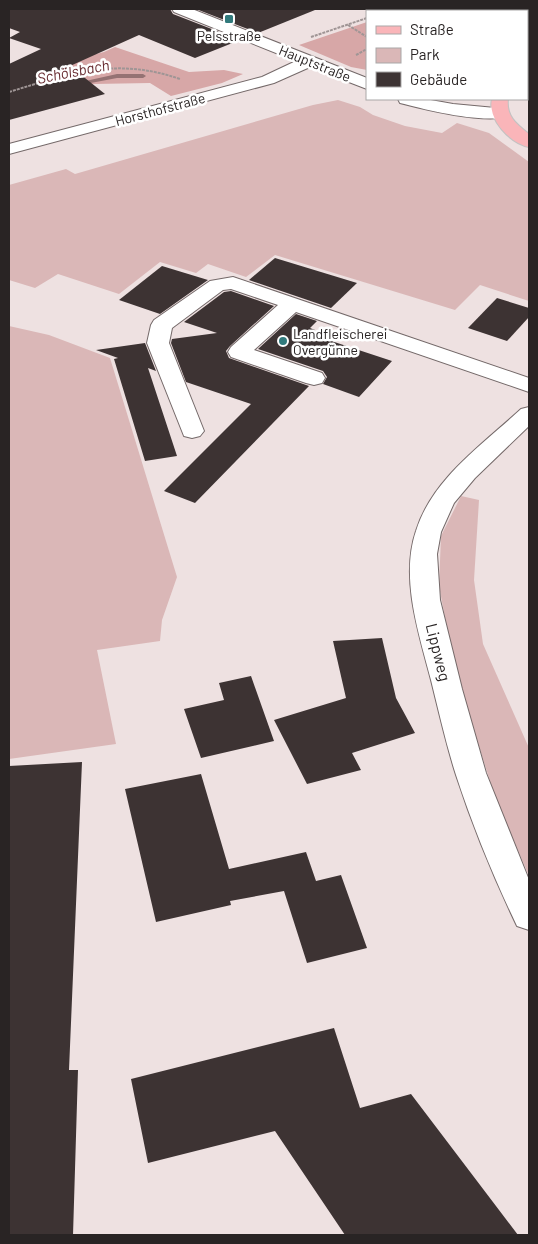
<svg xmlns="http://www.w3.org/2000/svg" width="538" height="1244" font-family="Barlow,sans-serif">
  <style>
    .green { fill: #dab7b7 }
    .forest { fill: #d7a7a7 }
    .lines { fill: none; stroke-linecap: round; stroke-linejoin: round }
    .stream { fill: #957273; fill-rule: evenodd }
    .building { fill: #3d3333 }
    .minor-casing { stroke: #746969; stroke-width: 2 }
    .major-casing { stroke: #c3c2c2; stroke-width: 2 }
    .path { stroke: #9f9595; stroke-width: 2; stroke-dasharray: 3 1; stroke-linecap: butt }
    .minor { fill: #fff; fill-rule: evenodd }
    .major { fill: #fab5b9; fill-rule: evenodd }
    .poi-dot { fill: #317a7c; stroke: #fff; stroke-width: 2 }
    .labels { text-anchor: middle; dominant-baseline: central; stroke-width: 5; stroke-linejoin: round; paint-order: stroke }
    .far-poi-label { font-size: 14px; fill: #292424; stroke: #fff }
    .far-street-label { font-size: 14px; fill: #292424; stroke: #fff }
    .far-water-label { font-size: 15px; font-style: italic; fill: #672a2f; stroke: #fff }
    .street-label { font-size: 16px; fill: #292424; stroke: #fff }
  </style>
  <rect width="100%" height="100%" fill="#eee1e1"/>
  <g class="green">
    <path d="M338 100 360 107 373 115 405 126 442 133 457 123 489 133 529 162V301L480 285 455 310 275 255 246 277 208 264 196 273 160 262 119 294 58 274 35 288 9 280V185L66 169 75 174 313 105Z"/>
    <path d="M9 326 49 335 110 358 177 577 162 620 160 641 97 650 116 744 9 759Z"/>
    <path d="M461 496 479 500 474 580 483 644 529 748V876L495 797 455 670 439 586 441 536Z"/>
  </g>
  <g class="forest">
    <path d="M367 22V70L351 67 299 45Z"/>
    <path d="M115 47 189 72 224 70 243 74 222 83 171 96 150 83 94 84 9 105V80L71 60 104 52Z"/>
  </g>
  <g class="lines">
    <path class="stream" d="M117 74H143L146 76 143 78H117L75 86 72 84Z"/>
  </g>
  <g class="building">
    <path d="M9 9H170L173 14 240 40 195 58 139 35 70 66 105 94 9 120V64L41 49 9 38 20 32 9 28Z"/>
    <path d="M196 9H315V10L258 33Z"/>
    <path d="M275 258 357 283 331 308 249 280Z"/>
    <path d="M162 266 208 280 160 314 119 300Z"/>
    <path d="M231 291 274 306 230 346 226 351 229 358 309 386 195 503 164 491 251 404 186 382 171 343 172 339 217 333 184 322 224 292Z"/>
    <path d="M497 298 529 308V317L507 341 468 328Z"/>
    <path d="M296 314 317 321 310 328 315 330 310 334 392 361 359 397 323 384 327 377 323 371 258 349Z"/>
    <path d="M145 343 156 371 148 368 177 456 145 461 114 359 118 358 96 350Z"/>
    <path d="M382 638 396 698 415 733 352 753 361 770 307 784 274 720 346 698 333 641Z"/>
    <path d="M251 676 274 741 201 758 184 709 224 700 219 683Z"/>
    <path d="M82 762 69 1070H78L73 1235H9V766Z"/>
    <path d="M201 774 229 869 306 852 316 881 341 875 367 948 307 963 284 891 230 901 231 905 156 922 125 789Z"/>
    <path d="M334 1028 360 1108 411 1094 518 1235H345L275 1131 148 1163 131 1079Z"/>
  </g>
  <g class="lines">
    <defs>
      <g id="minor">
        <path d="M172 9H192L367 78V89L310 67 274 83 9 154V144L262 77 296 61 174 12Z"/>
        <path d="M398 99H425L453 104 506 109 509 113 506 117C479 123 427 110 400 103Z"/>
        <path d="M233 277 529 378V392L296 312 254 350 322 373 325 378 322 383 314 385 306 383 231 357 228 352 231 347 278 305 231 289 223 290 172 328 169 343 204 431 200 436 192 438 184 436 147 343 151 325 154 320 210 281Z"/>
        <path d="M529 407V426L475 478 454 503 441 532 437 554 440 600 462 689 486 773 529 880V930L517 926C494 878 473 827 456 775 446 744 439 712 431 680 419 634 400 578 416 531 432 479 482 445 521 409Z"/>
      </g>
      <g id="major">
        <path d="M476 9H493L494 11H477Z"/>
        <path d="M492 99H508C506 116 516 124 529 134V147C510 143 487 119 492 99Z"/>
      </g>
    </defs>
    <use href="#minor" class="minor-casing"/>
    <use href="#major" class="major-casing"/>
    <g class="path">
      <path d="M386 11 394 9"/>
      <path d="M348 25 367 37"/>
      <path d="M311 37 367 18"/>
      <path d="M356 55 367 49"/>
      <path d="M9 92C71 73 116 57 180 79"/>
    </g>
    <use href="#minor" class="minor"/>
    <use href="#major" class="major"/>
  </g>
  <g class="poi-dot">
    <rect x="224" y="14" width="10" height="10" rx="2.5"/>
    <circle cx="283" cy="341" r="5"/>
  </g>
  <g class="labels">
    <g class="far-poi-label">
      <text x="229" y="35">Pelsstraße</text>
      <text x="293" y="333" text-anchor="start">Landfleischerei<tspan x="293" dy="16">Overgünne</tspan></text>
    </g>
    <g class="far-street-label">
      <text transform="translate(315 63) rotate(22)">Hauptstraße</text>
      <text transform="translate(160 109) rotate(-15)">Horsthofstraße</text>
    </g>
    <g class="far-water-label">
      <text transform="translate(73 71) rotate(-11)">Schölsbach</text>
    </g>
    <g class="street-label">
      <text transform="translate(439 652) rotate(76)">Lippweg</text>
    </g>
  </g>
  <rect width="538" height="1244" fill="none" stroke="#292424" stroke-width="20"/>
  <rect x="366" y="10" width="162" height="90" fill="#ffffff" stroke="#a9a7a7"/>
  <rect x="376" y="26" width="25" height="8" fill="#fab5b9" stroke="#a9a7a7"/>
  <text x="410" y="35" font-size="15" fill="#292424">Straße</text>
  <rect x="376" y="48" width="25" height="15" fill="#dab7b7" stroke="#a9a7a7"/>
  <text x="410" y="60" font-size="15" fill="#292424">Park</text>
  <rect x="376" y="72" width="25" height="15" fill="#3d3333" stroke="#a9a7a7"/>
  <text x="410" y="85" font-size="15" fill="#292424">Gebäude</text>
</svg>
